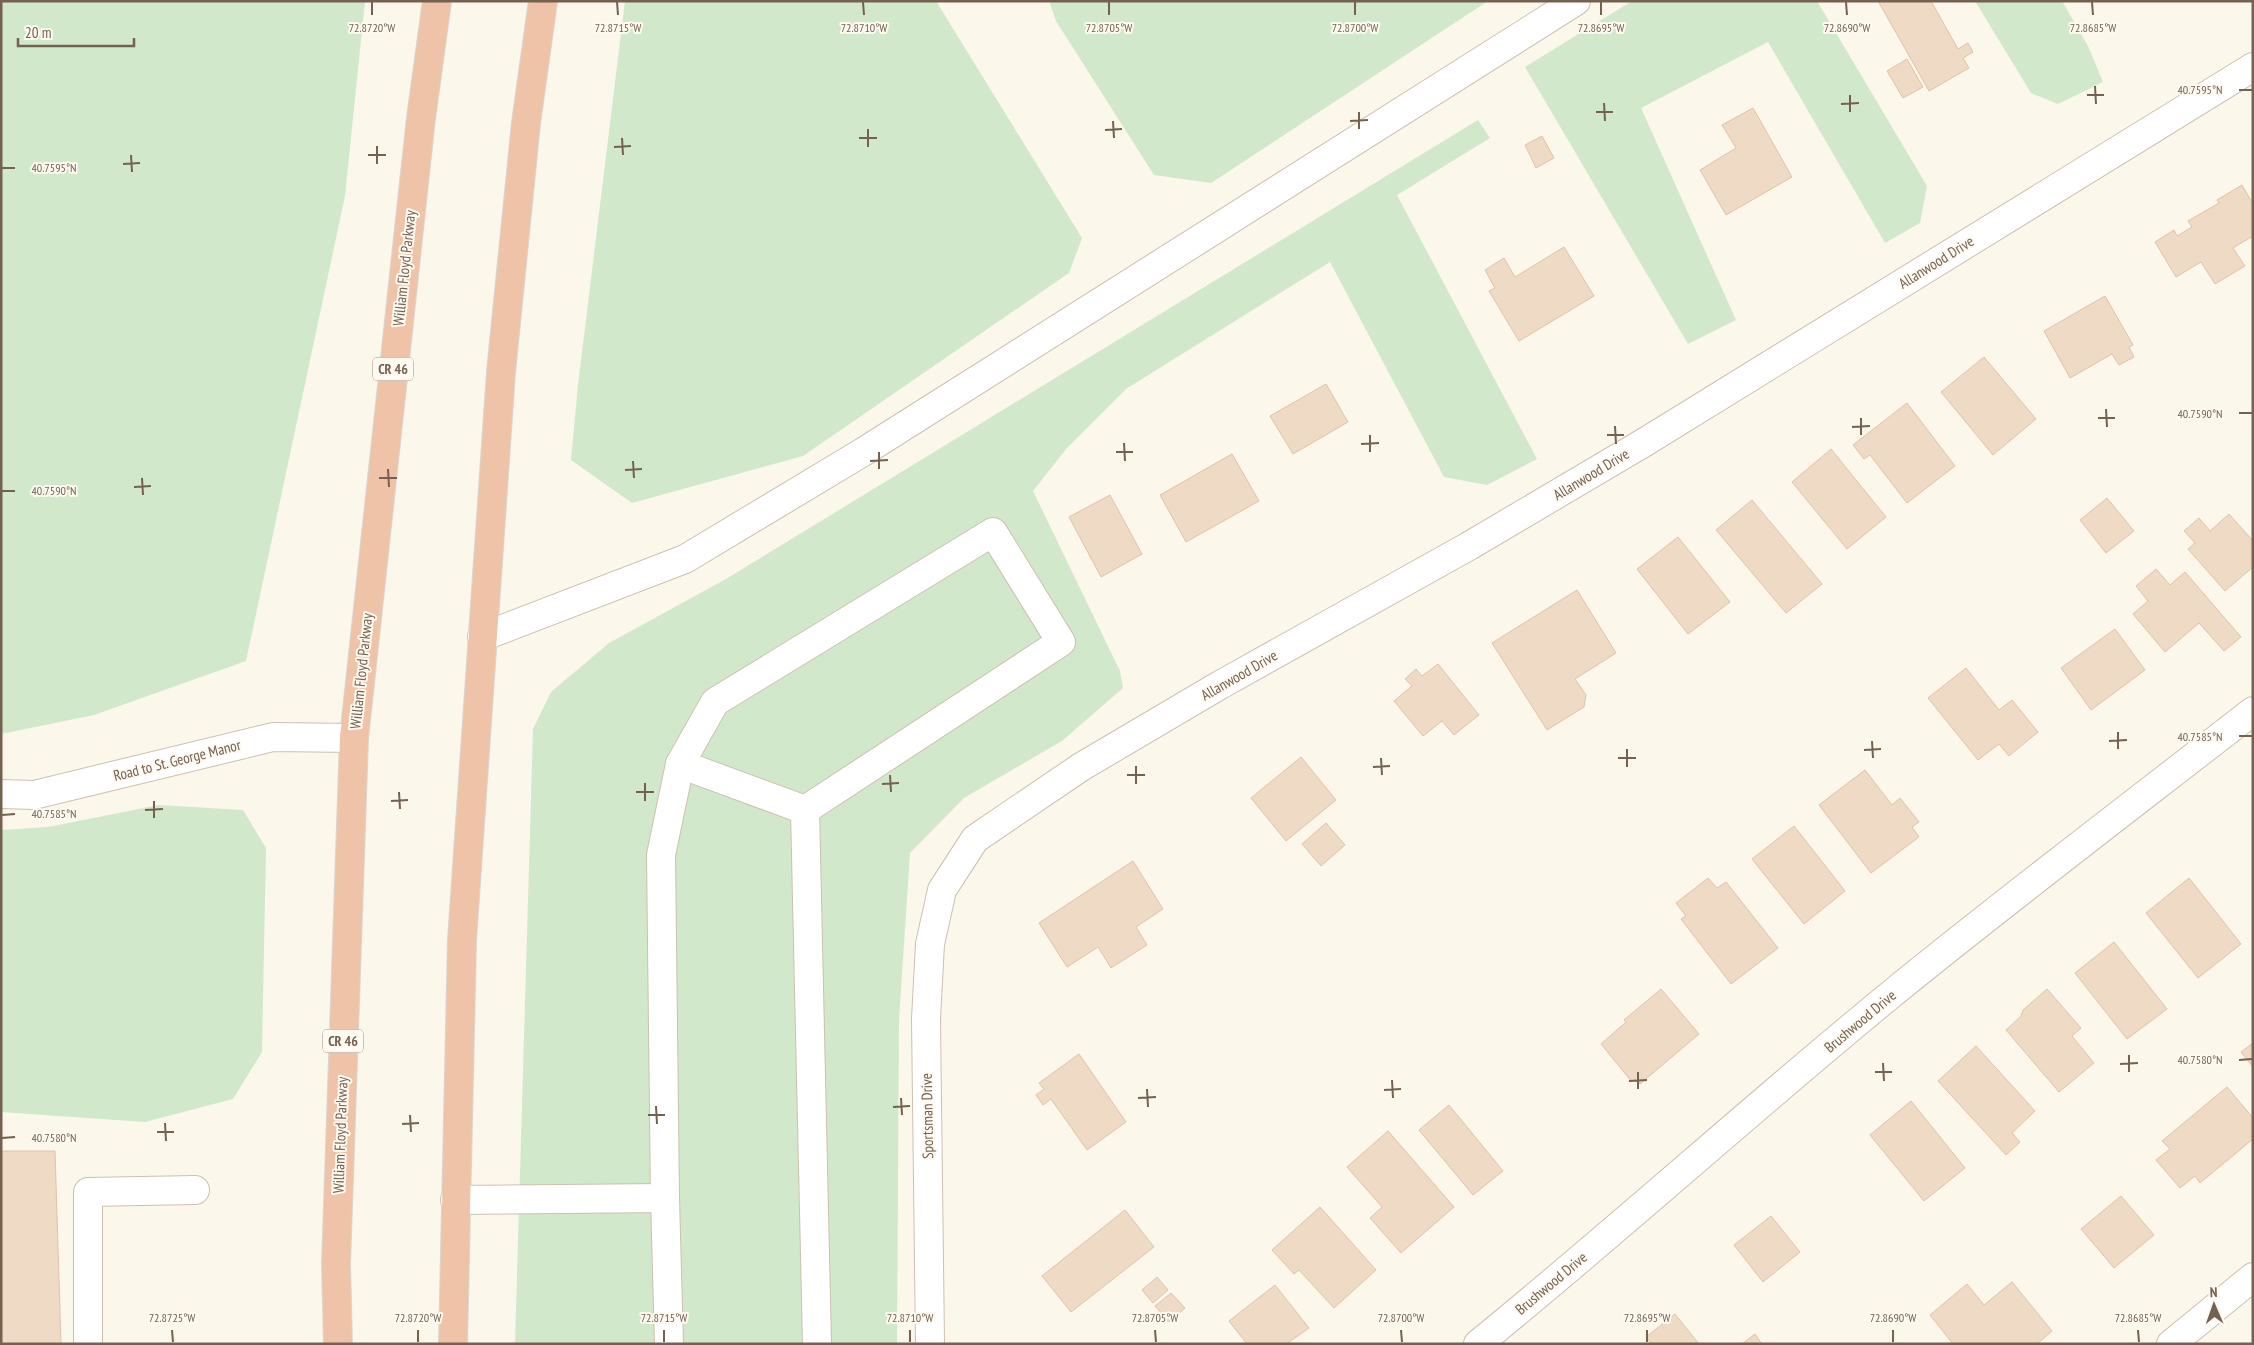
<svg xmlns="http://www.w3.org/2000/svg" width="2254" height="1345" font-family="'PT Sans Narrow',sans-serif">
  <style>
    .green { fill: #d2e8ca }
    .building { fill: #eedac5; stroke: #e0c3a6 }
    .lines { fill: none; stroke-linecap: round; stroke-linejoin: round }
    .minor-casing { stroke: #cdc0b1; stroke-width: 30 }
    .highway-casing { stroke: #dbd6d2; stroke-width: 30 }
    .minor { stroke: #fff; stroke-width: 28 }
    .highway { stroke: #efc3a7; stroke-width: 28 }
    .ticks { fill: none; stroke: #746150; stroke-width: 2 }
    .labels { text-anchor: middle; dominant-baseline: central; stroke-width: 4; stroke-linejoin: round; paint-order: stroke }
    .shield { fill: #fefaf1; stroke: #9d8f80; stroke-width: 1 }
    .shield-label { font-size: 14px; font-weight: bold; fill: #746150 }
    .street-label { font-size: 15px; fill: #746150; stroke: #fefaf1 }
    .ticks-label { font-size: 12px; text-anchor: middle; fill: #746150; stroke: #fefaf1; stroke-width: 4; stroke-linejoin: round; paint-order: stroke }
  </style>
  <rect width="100%" height="100%" fill="#fbf7eb"/>
  <g class="green">
    <path d="M1 1H365L345 196 246 661 94 715 1 734Z"/>
    <path d="M625 1H936L1082 238 1069 273 803 456 632 503 571 460 578 385Z"/>
    <path d="M1049 1H1488L1211 183 1154 175 1056 21Z"/>
    <path d="M1632 1H1817L1927 186 1920 223 1885 243 1768 42 1641 108 1736 320 1688 344 1525 67Z"/>
    <path d="M1975 1H2062L2088 46 2103 82 2058 104 2031 93Z"/>
    <path d="M1478 120 1490 138 1397 195 1537 459 1487 485 1444 477 1330 262 1126 389 1067 448 1033 491 1120 671 1123 688 1062 741 964 798 910 853 899 1020 897 1344H515L533 729 551 692 609 643 726 579Z"/>
    <path d="M159 805 243 810 266 848 262 1052 233 1099 145 1122 1 1112V830L48 827Z"/>
  </g>
  <g class="building">
    <path d="M1878 1H1931L1958 49 1968 43 1973 52 1963 58 1969 68 1929 91Z"/>
    <path d="M1907 59 1923 87 1903 98 1887 71Z"/>
    <path d="M1753 108 1792 177 1726 215 1700 170 1736 148 1722 125Z"/>
    <path d="M1542 136 1554 158 1536 168 1525 145Z"/>
    <path d="M2242 185 2253 204V236L2233 248 2245 266 2215 284 2201 262 2176 277 2155 242 2174 230 2177 236 2192 227 2188 221 2219 203 2217 200Z"/>
    <path d="M1564 247 1594 296 1519 341 1489 291 1495 288 1485 270 1504 258 1515 277Z"/>
    <path d="M2105 296 2133 345 2129 347 2134 357 2119 365 2112 354 2070 378 2044 331Z"/>
    <path d="M1984 357 2036 419 1993 455 1941 392Z"/>
    <path d="M1326 384 1348 422 1293 454 1270 416Z"/>
    <path d="M1907 403 1955 466 1907 503 1870 455 1864 459 1853 445Z"/>
    <path d="M1831 449 1886 517 1847 549 1792 482Z"/>
    <path d="M1232 454 1259 501 1186 542 1160 495Z"/>
    <path d="M1110 495 1142 554 1101 577 1069 517Z"/>
    <path d="M2107 498 2134 531 2106 553 2080 520Z"/>
    <path d="M1752 500 1822 584 1786 613 1716 530Z"/>
    <path d="M2229 514 2253 541V567L2225 591 2188 549 2195 543 2184 531 2199 518 2210 531Z"/>
    <path d="M1678 537 1730 602 1688 634 1637 569Z"/>
    <path d="M2156 569 2170 585 2185 572 2241 637 2224 651 2199 623 2165 652 2133 614 2148 601 2136 586Z"/>
    <path d="M1577 590 1616 653 1575 679 1586 695 1584 707 1547 730 1492 643Z"/>
    <path d="M2115 629 2145 670 2091 710 2061 668Z"/>
    <path d="M1438 664 1479 715 1454 735 1442 721 1423 736 1394 701 1412 686 1405 679 1416 669 1422 676Z"/>
    <path d="M1966 668 1999 710 2012 700 2038 732 2009 756 1999 744 1978 760 1928 698Z"/>
    <path d="M1301 757 1336 800 1286 841 1251 798Z"/>
    <path d="M1865 770 1892 805 1900 798 1919 822 1912 827 1919 837 1871 873 1819 805Z"/>
    <path d="M1326 823 1345 845 1321 866 1302 844Z"/>
    <path d="M1794 826 1845 891 1804 924 1752 859Z"/>
    <path d="M1133 861 1163 909 1136 927 1147 945 1111 968 1098 947 1067 967 1039 923Z"/>
    <path d="M1708 878 1717 888 1726 882 1778 948 1731 984 1681 919 1686 916 1676 903Z"/>
    <path d="M2189 878 2241 944 2198 978 2146 913Z"/>
    <path d="M2114 942 2167 1009 2127 1039 2075 973Z"/>
    <path d="M1661 989 1699 1034 1640 1084 1635 1079 1632 1082 1601 1044 1626 1022 1624 1020Z"/>
    <path d="M2047 989 2081 1028 2072 1036 2094 1063 2059 1092 2006 1030 2021 1016 2023 1010Z"/>
    <path d="M2253 1043V1067L2241 1052Z"/>
    <path d="M1976 1046 2035 1111 2012 1133 2020 1142 2006 1155 1938 1081Z"/>
    <path d="M1079 1054 1126 1122 1087 1150 1051 1099 1043 1105 1036 1095 1044 1089 1039 1083Z"/>
    <path d="M2227 1087 2253 1118V1139L2200 1183 2195 1176 2180 1188 2156 1160 2170 1149 2162 1141Z"/>
    <path d="M1911 1101 1965 1168 1924 1201 1870 1135Z"/>
    <path d="M1449 1105 1503 1171 1473 1195 1419 1130Z"/>
    <path d="M1388 1131 1454 1207 1401 1253 1370 1218 1382 1207 1347 1167Z"/>
    <path d="M1 1151H55L61 1344H1Z"/>
    <path d="M2121 1196 2154 1235 2114 1268 2081 1229Z"/>
    <path d="M1320 1207 1376 1270 1334 1308 1299 1270 1294 1274 1272 1250Z"/>
    <path d="M1125 1210 1154 1247 1071 1312 1042 1276Z"/>
    <path d="M1771 1216 1800 1252 1763 1282 1734 1245Z"/>
    <path d="M1157 1277 1168 1290 1153 1303 1142 1290Z"/>
    <path d="M2012 1282 2052 1331 2037 1344H1953L1930 1315 1967 1284 1984 1305Z"/>
    <path d="M1275 1285 1309 1328 1289 1342 1290 1344H1247L1229 1321Z"/>
    <path d="M1171 1293 1185 1308 1169 1322 1155 1306Z"/>
    <path d="M1675 1314 1699 1344H1649L1651 1343 1646 1337Z"/>
    <path d="M1755 1334 1762 1344H1742Z"/>
  </g>
  <g class="lines">
    <defs>
      <g id="minor">
        <path d="M482 637 685 559 863 452 1576 1"/>
        <path d="M680 764 805 810"/>
        <path d="M1 794 34 795 273 737 354 738"/>
        <path d="M805 810 817 1344"/>
        <path d="M455 1200 665 1198"/>
        <path d="M88 1344V1192L195 1190"/>
        <path d="M669 1344 665 1198 661 855 680 764 715 702 993 532 1061 642 805 810"/>
        <path d="M930 1344 926 1019 930 944 942 890 975 839 1081 767 1220 685 1469 546 1645 442 2253 67"/>
        <path d="M1478 1344C1617 1231 1750 1110 1889 996 2008 899 2131 806 2253 711"/>
        <path d="M2171 1344 2253 1277"/>
      </g>
      <g id="highway">
        <path d="M338 1344 336 1264 354 738 421 118 437 1"/>
        <path d="M453 1344 462 940 501 372 526 123 543 1"/>
      </g>
    </defs>
    <use href="#minor" class="minor-casing"/>
    <use href="#highway" class="highway-casing"/>
    <use href="#minor" class="minor"/>
    <use href="#highway" class="highway"/>
  </g>
  <path class="ticks" d="M372 2V15M617 2 618 15M863 2 864 15M1109 2V15M1355 2V15M1601 2V15M1846 2 1847 15M2092 2 2093 15M2095 86 2096 104M2239 90H2252M1850 95V112M2087 95H2104M1604 103 1605 121M1841 104 1859 103M1359 112V129M1596 112H1613M1113 121 1114 138M1350 121 1368 120M868 129V147M1105 130 1122 129M622 138 623 155M859 138H877M377 146V164M614 147 631 146M131 155 132 172M368 155H386M123 164 140 163M2 168H15M2106 409 2107 427M2239 413H2252M1861 418V435M2098 418H2115M1615 426 1616 444M1852 427 1870 426M1370 435V452M1607 435H1624M1124 443 1125 461M1361 444 1379 443M879 452V469M1116 452H1133M633 461 634 478M870 461 888 460M388 469 389 487M625 470 642 469M142 478 143 495M379 478H397M134 487 151 486M2 491H15M2118 732V749M2239 736H2252M1872 741 1873 758M2109 741 2127 740M1627 749V767M1864 750 1881 749M1381 758 1382 775M1618 758H1636M1136 766V784M1373 767 1390 766M890 775 891 792M1127 775H1145M645 783V801M882 784 899 783M399 792 400 809M636 792H654M154 801V818M391 801 408 800M145 810 163 809M2 815 15 814M2129 1055V1072M2239 1060 2252 1059M1883 1063 1884 1081M2120 1064 2138 1063M1638 1072V1089M1875 1072H1892M1392 1080 1393 1098M1629 1081 1647 1080M1147 1089 1148 1107M1384 1090 1401 1089M901 1098 902 1115M1138 1098 1156 1097M656 1106 657 1124M893 1107 910 1106M410 1115 411 1132M648 1115H665M165 1123 166 1141M402 1124 419 1123M157 1132H174M2 1138 15 1137M172 1330 173 1342M418 1330V1342M664 1330V1342M910 1330V1342M1155 1330 1156 1342M1401 1330 1402 1342M1647 1330V1342M1893 1330V1342M2138 1330 2139 1342"/>
  <g class="labels">
    <g class="shield">
      <rect x="373" y="357.5" width="40" height="23" rx="4"/>
      <rect x="323" y="1029.5" width="40" height="23" rx="4"/>
    </g>
    <g class="shield-label">
      <text x="393" y="369">CR 46</text>
      <text x="343" y="1041">CR 46</text>
    </g>
    <g class="street-label">
      <text transform="translate(1936 262) rotate(-32)">Allanwood Drive</text>
      <text transform="translate(404 268) rotate(-84)">William Floyd Parkway</text>
      <text transform="translate(1591 474) rotate(-31)">Allanwood Drive</text>
      <text transform="translate(361 671) rotate(-84)">William Floyd Parkway</text>
      <text transform="translate(1239 675) rotate(-30)">Allanwood Drive</text>
      <text transform="translate(177 760) rotate(-14)">Road to St. George Manor</text>
      <text transform="translate(1860 1021) rotate(-40)">Brushwood Drive</text>
      <text transform="translate(927 1116) rotate(-91)">Sportsman Drive</text>
      <text transform="translate(340 1135) rotate(-88)">William Floyd Parkway</text>
      <text transform="translate(1551 1283) rotate(-40)">Brushwood Drive</text>
    </g>
  </g>
  <g class="ticks-label">
    <text x="372" y="32">72.8720°W</text>
    <text x="618" y="32">72.8715°W</text>
    <text x="864" y="32">72.8710°W</text>
    <text x="1109" y="32">72.8705°W</text>
    <text x="1355" y="32">72.8700°W</text>
    <text x="1601" y="32">72.8695°W</text>
    <text x="1847" y="32">72.8690°W</text>
    <text x="2093" y="32">72.8685°W</text>
    <text x="2200" y="94">40.7595°N</text>
    <text x="54" y="172">40.7595°N</text>
    <text x="2200" y="418">40.7590°N</text>
    <text x="54" y="495">40.7590°N</text>
    <text x="2200" y="741">40.7585°N</text>
    <text x="54" y="818">40.7585°N</text>
    <text x="2200" y="1064">40.7580°N</text>
    <text x="54" y="1142">40.7580°N</text>
    <text x="172" y="1322">72.8725°W</text>
    <text x="418" y="1322">72.8720°W</text>
    <text x="664" y="1322">72.8715°W</text>
    <text x="910" y="1322">72.8710°W</text>
    <text x="1155" y="1322">72.8705°W</text>
    <text x="1401" y="1322">72.8700°W</text>
    <text x="1647" y="1322">72.8695°W</text>
    <text x="1893" y="1322">72.8690°W</text>
    <text x="2138" y="1322">72.8685°W</text>
  </g>
  <rect width="2254" height="1345" fill="none" stroke="#746150" stroke-width="5"/>
  <g transform="translate(2214 1305) rotate(358)" stroke="#fefaf1" stroke-width="4" paint-order="stroke">
  <path d="M0-4L9 19L0 12L-9 19Z" fill="#746150"/>
  <text y="-8" font-size="14" font-weight="bold" text-anchor="middle" fill="#746150">N</text>
  </g>
  <path d="M18 38v8h116v-8" fill="none" stroke="#746150" stroke-width="2.5"/>
  <text x="25" y="38" font-size="15" fill="#746150" stroke="#fefaf1" stroke-width="4" paint-order="stroke">20 m</text>
</svg>
